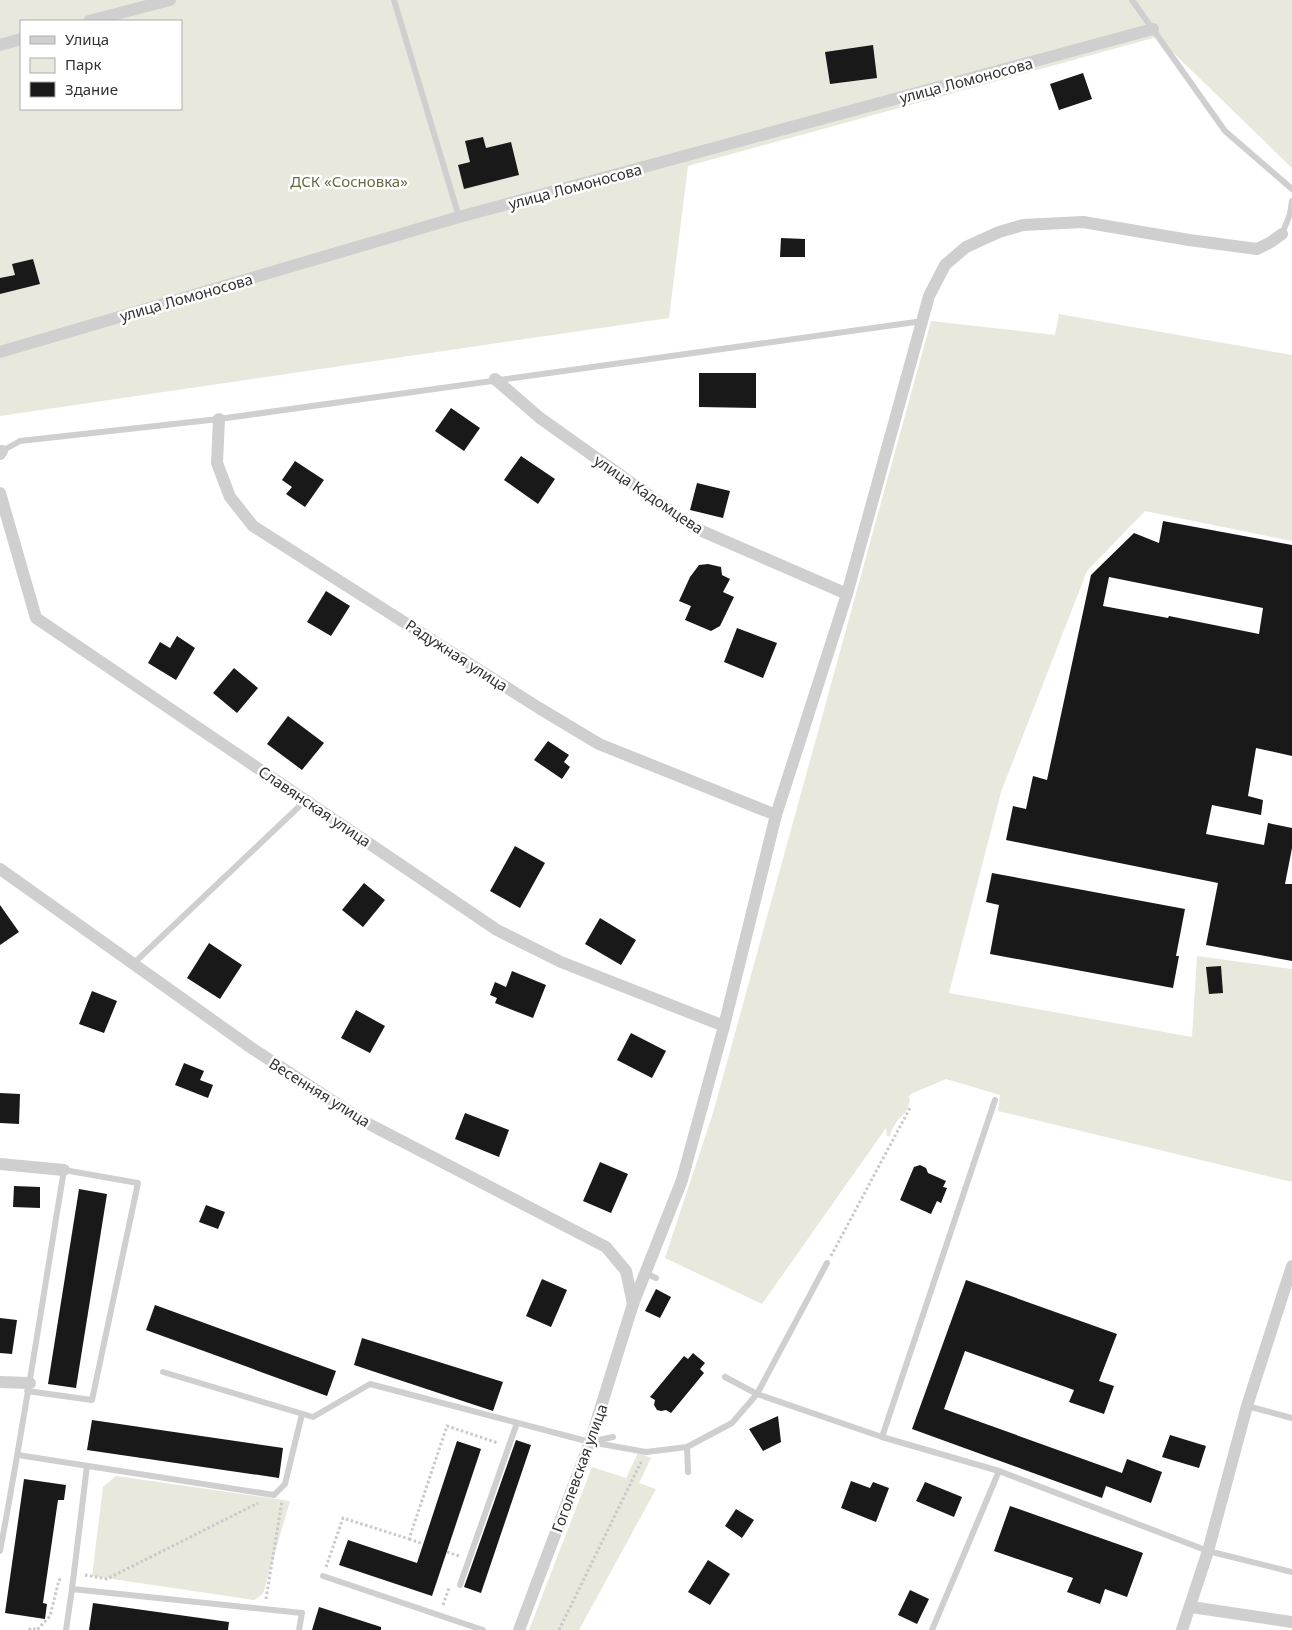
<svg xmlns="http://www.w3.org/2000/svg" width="1292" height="1630" font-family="'Noto Sans',sans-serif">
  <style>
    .green { fill: #e8e8dc; fill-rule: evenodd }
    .building { fill: #191919; fill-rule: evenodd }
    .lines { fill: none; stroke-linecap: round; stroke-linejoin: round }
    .path { stroke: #c9c9c9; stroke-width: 3; stroke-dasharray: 2.5 2.5; stroke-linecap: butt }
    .service { stroke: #cfcfcf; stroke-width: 6 }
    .minor { stroke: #cfcfcf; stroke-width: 12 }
    .labels { text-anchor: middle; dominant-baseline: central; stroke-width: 5; stroke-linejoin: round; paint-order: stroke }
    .street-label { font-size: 15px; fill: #323232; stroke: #fff }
    .park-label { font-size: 15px; fill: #666b43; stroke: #fff }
  </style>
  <rect width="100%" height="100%" fill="#fff"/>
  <g class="green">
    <path d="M0 0H1292V168L1157 37 688 166 669 318 0 416ZM21 21H181V109H21Z"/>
    <path d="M1059 314 1292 355V541L1145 511 1087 571 1001 792 949 993 1192 1037 1197 956 1292 969V1182L998 1111 1000 1095 946 1079 911 1094 908 1097 910 1098C908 1116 901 1113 894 1126 892 1130 891 1133 889 1137L887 1136 886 1128 762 1304 665 1258 713 1113 931 321 1055 335Z"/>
    <path d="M638 1453 651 1458 639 1483 656 1489 579 1630H529L592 1467 626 1478Z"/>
    <path d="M116 1476 290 1501 263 1594 254 1600 92 1576 103 1487Z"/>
  </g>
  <g class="building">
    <path d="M873 45 877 78 830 84 825 52Z"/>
    <path d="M1083 73 1092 99 1059 110 1050 84Z"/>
    <path d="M483 137 486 148 511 142 519 175 464 189 458 165 470 162 465 141Z"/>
    <path d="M781 238 805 239V257H780Z"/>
    <path d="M33 259 40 284 0 294V278L15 275 12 264Z"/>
    <path d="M699 373H756V408L699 407Z"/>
    <path d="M451 408 480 428 464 451 435 431Z"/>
    <path d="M521 456 555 479 538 504 504 480Z"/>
    <path d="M295 461 324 480 305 507 286 494 292 487 282 480Z"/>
    <path d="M697 483 730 491 723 518 690 510Z"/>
    <path d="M1163 521 1292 545V756L1256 748 1248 796 1263 800 1261 815 1212 805 1206 834 1264 845 1268 823 1292 828V848L1285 884H1292V961L1206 945 1218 883 1006 840 1013 806 1026 809 1033 776 1047 780 1091 575 1134 533 1159 543ZM1109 577 1263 608 1259 634 1169 616 1168 618 1103 606Z"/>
    <path d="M708 564 721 567 722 575 730 579 723 592 734 597 720 626 711 631 685 620 691 606 679 601 690 577 699 565Z"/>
    <path d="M326 591 350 606 331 636 307 622Z"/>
    <path d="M737 628 777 643 763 678 724 662Z"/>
    <path d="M177 636 195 648 176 680 148 663 160 642 170 648Z"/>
    <path d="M234 668 258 688 237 713 213 693Z"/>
    <path d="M288 716 324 743 302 770 267 744Z"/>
    <path d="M548 741 569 755 564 762 570 767 562 779 534 760Z"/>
    <path d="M515 846 545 863 520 908 490 891Z"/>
    <path d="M992 873 1185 909 1176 956H1179L1173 988 990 954 999 905 986 902Z"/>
    <path d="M364 883 385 900 363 927 342 910Z"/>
    <path d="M0 905 19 932 0 945Z"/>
    <path d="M600 918 636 940 621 965 585 944Z"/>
    <path d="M209 943 242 965 220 999 187 978Z"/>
    <path d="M1221 966 1223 993 1209 994 1206 967Z"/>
    <path d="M512 971 546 985 533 1018 495 1003 497 998 490 995 495 982 506 987Z"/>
    <path d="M92 991 117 1001 104 1033 79 1024Z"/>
    <path d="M356 1010 385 1026 370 1053 341 1038Z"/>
    <path d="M631 1033 666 1051 652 1078 617 1060Z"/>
    <path d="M184 1063 204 1071 200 1080 213 1085 208 1098 175 1085Z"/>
    <path d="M0 1093 20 1094 19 1124 0 1123Z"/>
    <path d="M465 1113 509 1130 499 1157 455 1139Z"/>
    <path d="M600 1162 628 1174 611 1213 583 1201Z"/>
    <path d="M920 1165 926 1168 928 1173 946 1181 943 1187 947 1188 941 1203 937 1201 931 1214 900 1200 914 1167Z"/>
    <path d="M14 1186 40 1187V1208L13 1207Z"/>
    <path d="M79 1189 107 1194 76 1388 48 1384Z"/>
    <path d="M206 1205 225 1212 218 1229 199 1222Z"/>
    <path d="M542 1279 567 1290 551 1327 526 1316Z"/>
    <path d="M966 1280 1117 1334 1099 1381 1114 1386 1104 1414 1069 1402 1074 1390 965 1351 944 1409 1122 1473 1127 1459 1162 1472 1151 1503 1106 1486 1102 1498 912 1429Z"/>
    <path d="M656 1289 671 1297 660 1318 645 1311Z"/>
    <path d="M155 1305 336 1371 327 1396 146 1330Z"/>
    <path d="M0 1318 17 1320 12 1354 0 1353Z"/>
    <path d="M362 1338 503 1382 493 1411 354 1365Z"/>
    <path d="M693 1353 705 1363 700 1369 704 1373 671 1413 666 1410 661 1411 657 1410 654 1405 655 1400 650 1397 684 1356 688 1359Z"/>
    <path d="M778 1416 781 1442 763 1451 749 1429Z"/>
    <path d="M92 1420 283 1448 279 1478 87 1450Z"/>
    <path d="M1170 1435 1206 1446 1199 1468 1162 1457Z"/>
    <path d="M516 1440 531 1445 481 1593 464 1587Z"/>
    <path d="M457 1441 481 1449 432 1596 339 1565 348 1540 417 1563Z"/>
    <path d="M24 1479 66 1485 64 1500H58L43 1603 47 1604 45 1619 5 1613Z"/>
    <path d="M851 1481 870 1488 873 1482 889 1488 876 1522 841 1508Z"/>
    <path d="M925 1482 962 1497 954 1517 916 1501Z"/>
    <path d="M1010 1506 1143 1553 1127 1597 1105 1589 1100 1604 1067 1592 1073 1578 994 1551Z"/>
    <path d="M736 1509 754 1520 742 1538 725 1526Z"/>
    <path d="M708 1560 730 1574 710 1605 688 1592Z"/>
    <path d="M910 1590 929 1599 917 1624 898 1615Z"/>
    <path d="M93 1603 229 1622 228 1630H89Z"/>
    <path d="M319 1607 381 1627V1630H312Z"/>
  </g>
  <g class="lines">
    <g class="path">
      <path d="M831 1256 911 1106"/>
      <path d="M409 1539 423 1544"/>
      <path d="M447 1552 459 1556"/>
      <path d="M326 1567 343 1518 409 1539 447 1426 498 1443"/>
      <path d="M85 1575 107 1579 258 1503"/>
      <path d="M266 1599 282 1501"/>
      <path d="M443 1605 449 1588"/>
      <path d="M29 1630 31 1628 37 1630 50 1616 59 1580 62 1579"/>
      <path d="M559 1630 641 1462"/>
    </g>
    <g class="service">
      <path d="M394 0 459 217"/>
      <path d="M1132 0 1225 131 1292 189"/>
      <path d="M1282 234 1290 214 1292 201"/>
      <path d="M2 451 20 441 219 419 923 321"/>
      <path d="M133 964 306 800"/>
      <path d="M645 1273 656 1278"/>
      <path d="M163 1372 313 1417 370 1384 590 1442 646 1452 687 1447 732 1423 757 1394 882 1437 999 1471 1208 1551 1292 1572"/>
      <path d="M725 1377 757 1394 827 1263"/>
      <path d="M1247 1406 1292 1418"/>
      <path d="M882 1437 995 1100"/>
      <path d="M594 1441 613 1437"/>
      <path d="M687 1447 688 1472"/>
      <path d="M18 1455 274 1495 285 1484 302 1414"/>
      <path d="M0 1551C24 1424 43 1297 64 1170L138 1183 92 1400 27 1391"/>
      <path d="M323 1576 483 1630"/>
      <path d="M460 1585 517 1423"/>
      <path d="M72 1589 87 1466"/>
      <path d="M66 1630 72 1589 302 1613 299 1630"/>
      <path d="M932 1630 999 1471"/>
    </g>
    <g class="minor">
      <path d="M89 21 170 0"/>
      <path d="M0 45 21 39"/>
      <path d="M0 352 459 217 1153 29"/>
      <path d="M495 379 540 418 695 528 847 594"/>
      <path d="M219 419 217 463 230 497 253 526 539 708 599 744 776 815"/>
      <path d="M0 454 2 451"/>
      <path d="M0 493 36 618 497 930 561 962 724 1026"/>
      <path d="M0 869 253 1049 365 1122 606 1247 626 1271 633 1304"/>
      <path d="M0 1164 64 1170"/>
      <path d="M0 1382 30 1383"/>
      <path d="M1191 1607 1292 1622"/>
      <path d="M519 1630 590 1442 633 1304 682 1180 724 1026 776 815 847 594 929 296 945 265 966 247 999 232 1023 225 1083 222 1189 240 1257 249 1271 242 1282 234"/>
      <path d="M1182 1630 1208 1551 1247 1406 1292 1266"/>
    </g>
  </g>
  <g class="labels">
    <g class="street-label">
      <text transform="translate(966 80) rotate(-15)">улица Ломоносова</text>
      <text transform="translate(575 186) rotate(-15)">улица Ломоносова</text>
      <text transform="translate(186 297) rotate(-16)">улица Ломоносова</text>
      <text transform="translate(649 494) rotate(34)">улица Кадомцева</text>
      <text transform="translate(457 655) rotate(33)">Радужная улица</text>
      <text transform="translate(315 806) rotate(34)">Славянская улица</text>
      <text transform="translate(320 1092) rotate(32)">Весенняя улица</text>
      <text transform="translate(579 1468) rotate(-70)">Гоголевская улица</text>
    </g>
    <g class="park-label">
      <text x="349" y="181">ДСК «Сосновка»</text>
    </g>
  </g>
  <rect x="20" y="20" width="162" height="90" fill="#ffffff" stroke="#adadad"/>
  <rect x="30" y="36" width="25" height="8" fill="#cfcfcf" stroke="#adadad"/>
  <text x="65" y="45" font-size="15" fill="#323232">Улица</text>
  <rect x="30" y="58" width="25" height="15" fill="#e8e8dc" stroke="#adadad"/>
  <text x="65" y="70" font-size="15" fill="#323232">Парк</text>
  <rect x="30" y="82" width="25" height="15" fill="#191919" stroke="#adadad"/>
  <text x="65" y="95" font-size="15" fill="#323232">Здание</text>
</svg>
